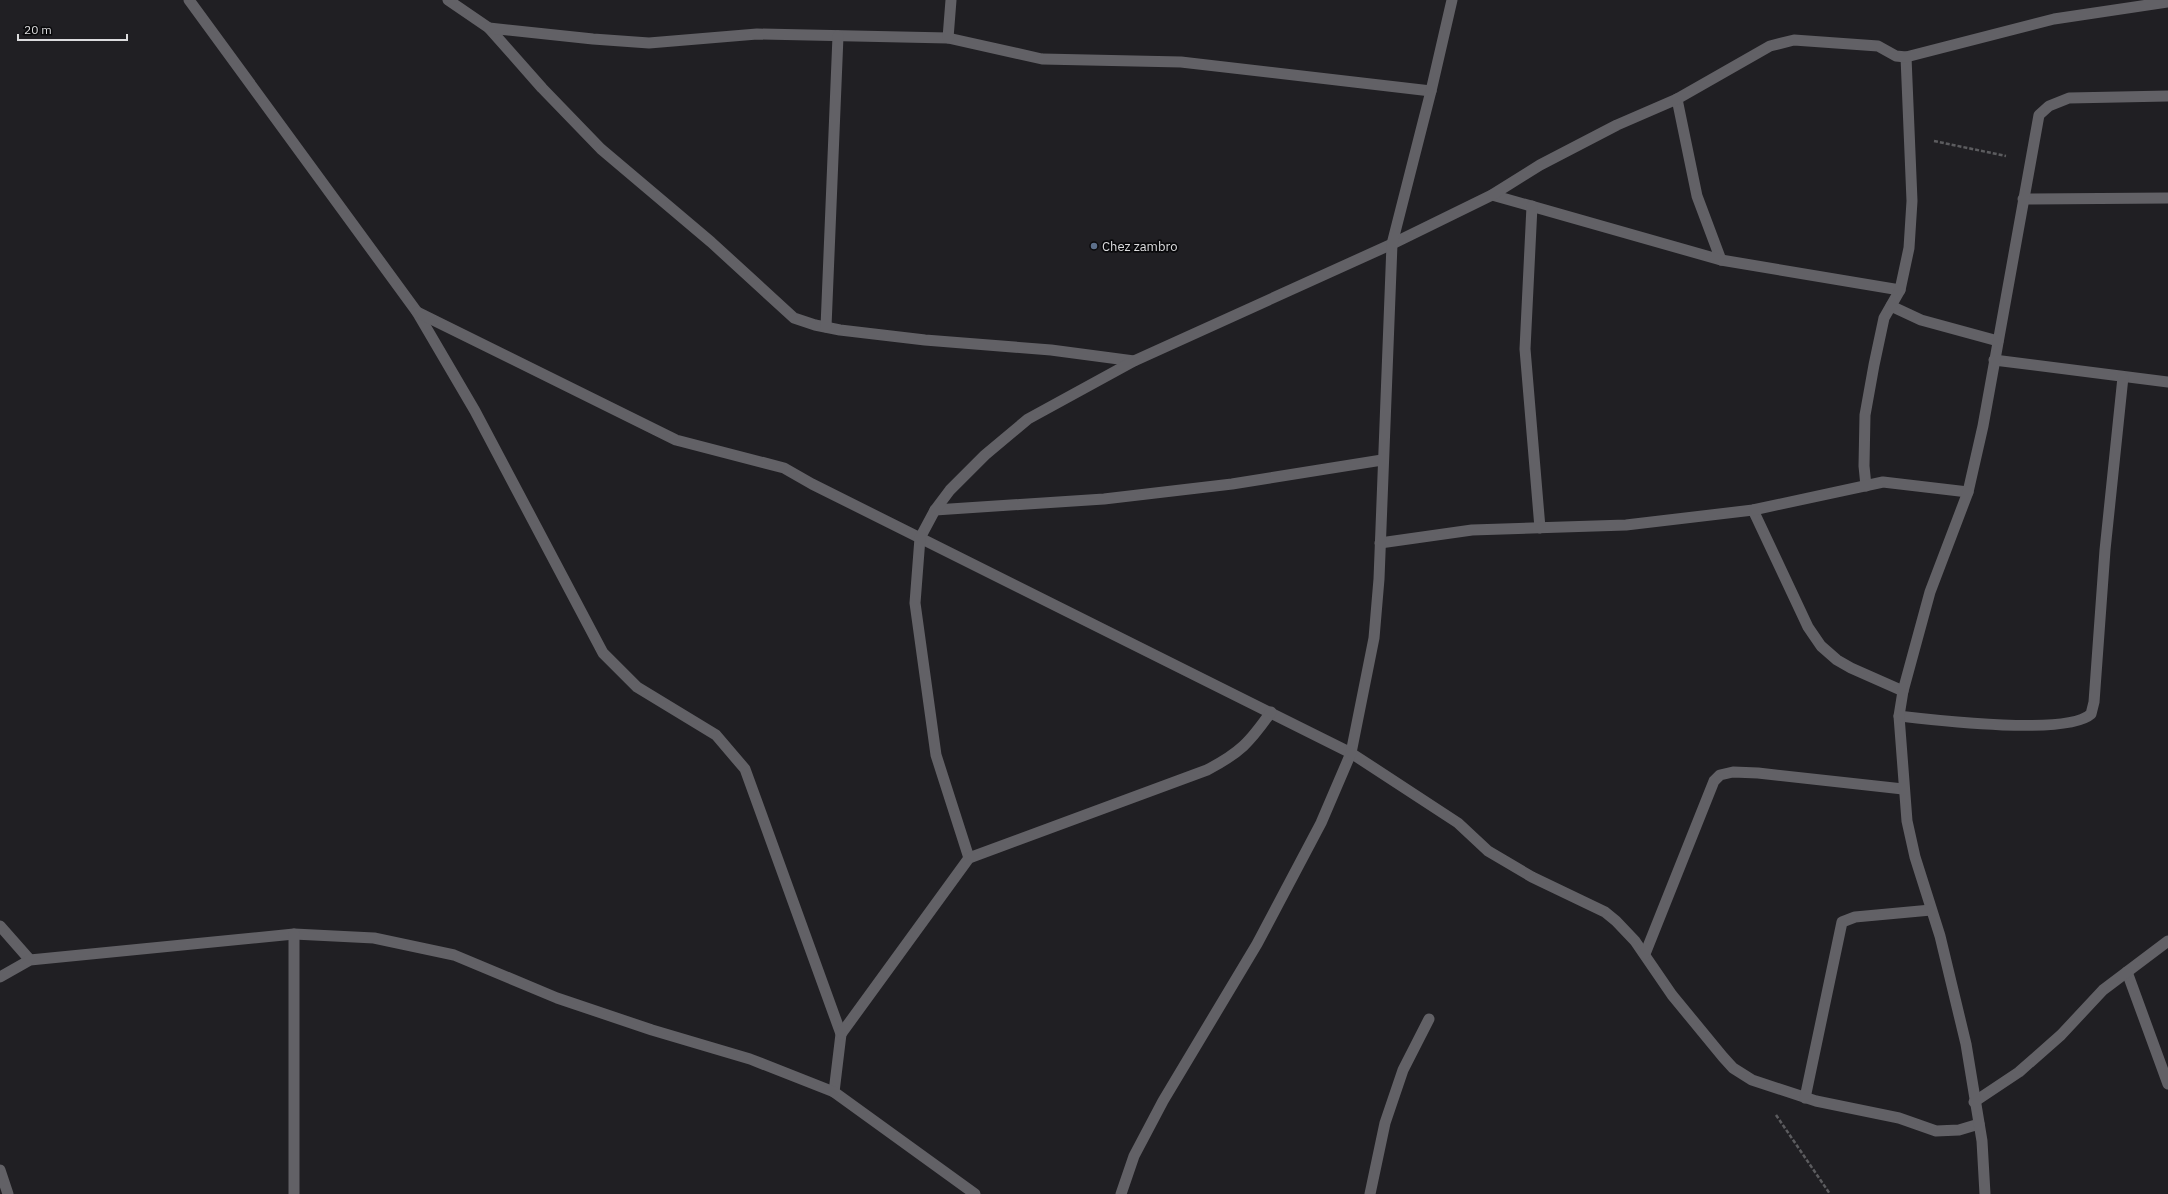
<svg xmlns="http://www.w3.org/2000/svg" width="2168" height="1194" font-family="'IBM Plex Sans',sans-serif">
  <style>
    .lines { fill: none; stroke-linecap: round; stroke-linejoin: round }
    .path { stroke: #5c5c5f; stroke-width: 2.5; stroke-dasharray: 4 2; stroke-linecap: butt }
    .minor { stroke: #626166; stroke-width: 11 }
    .service-dot { fill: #5c6f8a; stroke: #09090b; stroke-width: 1.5 }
    .labels { text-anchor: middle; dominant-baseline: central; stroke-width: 3.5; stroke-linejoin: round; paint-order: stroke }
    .poi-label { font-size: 13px; fill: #dcdcde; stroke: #09090b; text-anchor: start }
  </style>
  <rect width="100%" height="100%" fill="#201f23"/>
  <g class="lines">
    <g class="path">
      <path d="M1934 141 2006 156"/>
      <path d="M1776 1115 1830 1194"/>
    </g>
    <g class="minor">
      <path d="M189 0 417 312 475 411 603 653 637 687 716 735 745 769 841 1034 834 1092"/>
      <path d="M448 0 489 28 542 88 601 149 711 242 794 318 815 325 840 330 925 340 1051 350 1134 361"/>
      <path d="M489 28 593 39 649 43 757 34 948 38 1042 59 1181 62 1431 91"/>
      <path d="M948 38 951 0"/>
      <path d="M1677 99 1697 196 1721 260"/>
      <path d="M1492 195 1721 260 1900 290"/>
      <path d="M2023 199 2168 198"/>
      <path d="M1532 206 1525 349 1540 528"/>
      <path d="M1891 306 1921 320 1998 341"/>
      <path d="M417 312 676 440 784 468 812 484 1351 753 1458 823 1488 851 1532 877 1605 912 1616 921 1635 941 1672 995 1723 1057 1733 1068 1752 1080 1816 1101 1899 1118 1936 1131 1959 1130 1979 1124"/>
      <path d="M826 327 838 36"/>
      <path d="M1994 360 2168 382"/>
      <path d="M1866 486 1864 466 1865 415 1874 365 1884 318 1900 290 1909 248 1912 201 1906 57"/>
      <path d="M935 510 1104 499 1232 484 1382 460"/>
      <path d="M1753 510 1808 627 1821 646 1837 660 1851 668 1903 691"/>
      <path d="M1380 543 1472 530 1626 525 1753 510 1883 482 1968 492"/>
      <path d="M1899 716C1934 720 2067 736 2091 714L2094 702 2105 550 2123 377"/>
      <path d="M969 858 936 755 915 603 920 538 935 510 950 490 985 455 1028 419 1134 361 1392 244 1492 195 1540 165 1617 125 1677 99 1770 46 1794 40 1878 46 1896 56 1906 57 2054 19 2168 2"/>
      <path d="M0 926 30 960"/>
      <path d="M1645 954 1714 781 1720 775 1733 772 1758 773 1903 789"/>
      <path d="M2127 972 2168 1084"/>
      <path d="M0 977 30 960 294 934 374 938 454 955 557 998 652 1030 750 1059 834 1092 975 1194"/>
      <path d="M841 1034 969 858 1207 770C1240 753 1250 742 1271 712"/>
      <path d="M1805 1098 1842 922 1855 917 1931 910"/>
      <path d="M1974 1102 2019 1072 2061 1035 2103 990 2168 941"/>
      <path d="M0 1170 8 1194"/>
      <path d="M294 1194V934"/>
      <path d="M1121 1194 1134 1156 1163 1101 1257 944 1321 823 1351 753 1374 638 1379 579 1392 244 1431 91 1452 0"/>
      <path d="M1370 1194 1385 1123 1403 1070 1429 1019"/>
      <path d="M1985 1194 1982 1141 1966 1044 1940 936 1915 857 1907 821 1899 716 1903 691 1930 592 1968 492 1983 426 2039 115 2049 106 2069 98 2168 96"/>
    </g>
  </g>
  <circle class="service-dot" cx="1094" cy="246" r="4"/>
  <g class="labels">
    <g class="poi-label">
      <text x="1102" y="246">Chez zambro</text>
    </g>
  </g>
  <path d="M18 34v6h109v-6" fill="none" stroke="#dcdcde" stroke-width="2"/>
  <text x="24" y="34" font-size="12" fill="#dcdcde" stroke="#09090b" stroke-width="3" paint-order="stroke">20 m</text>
</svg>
